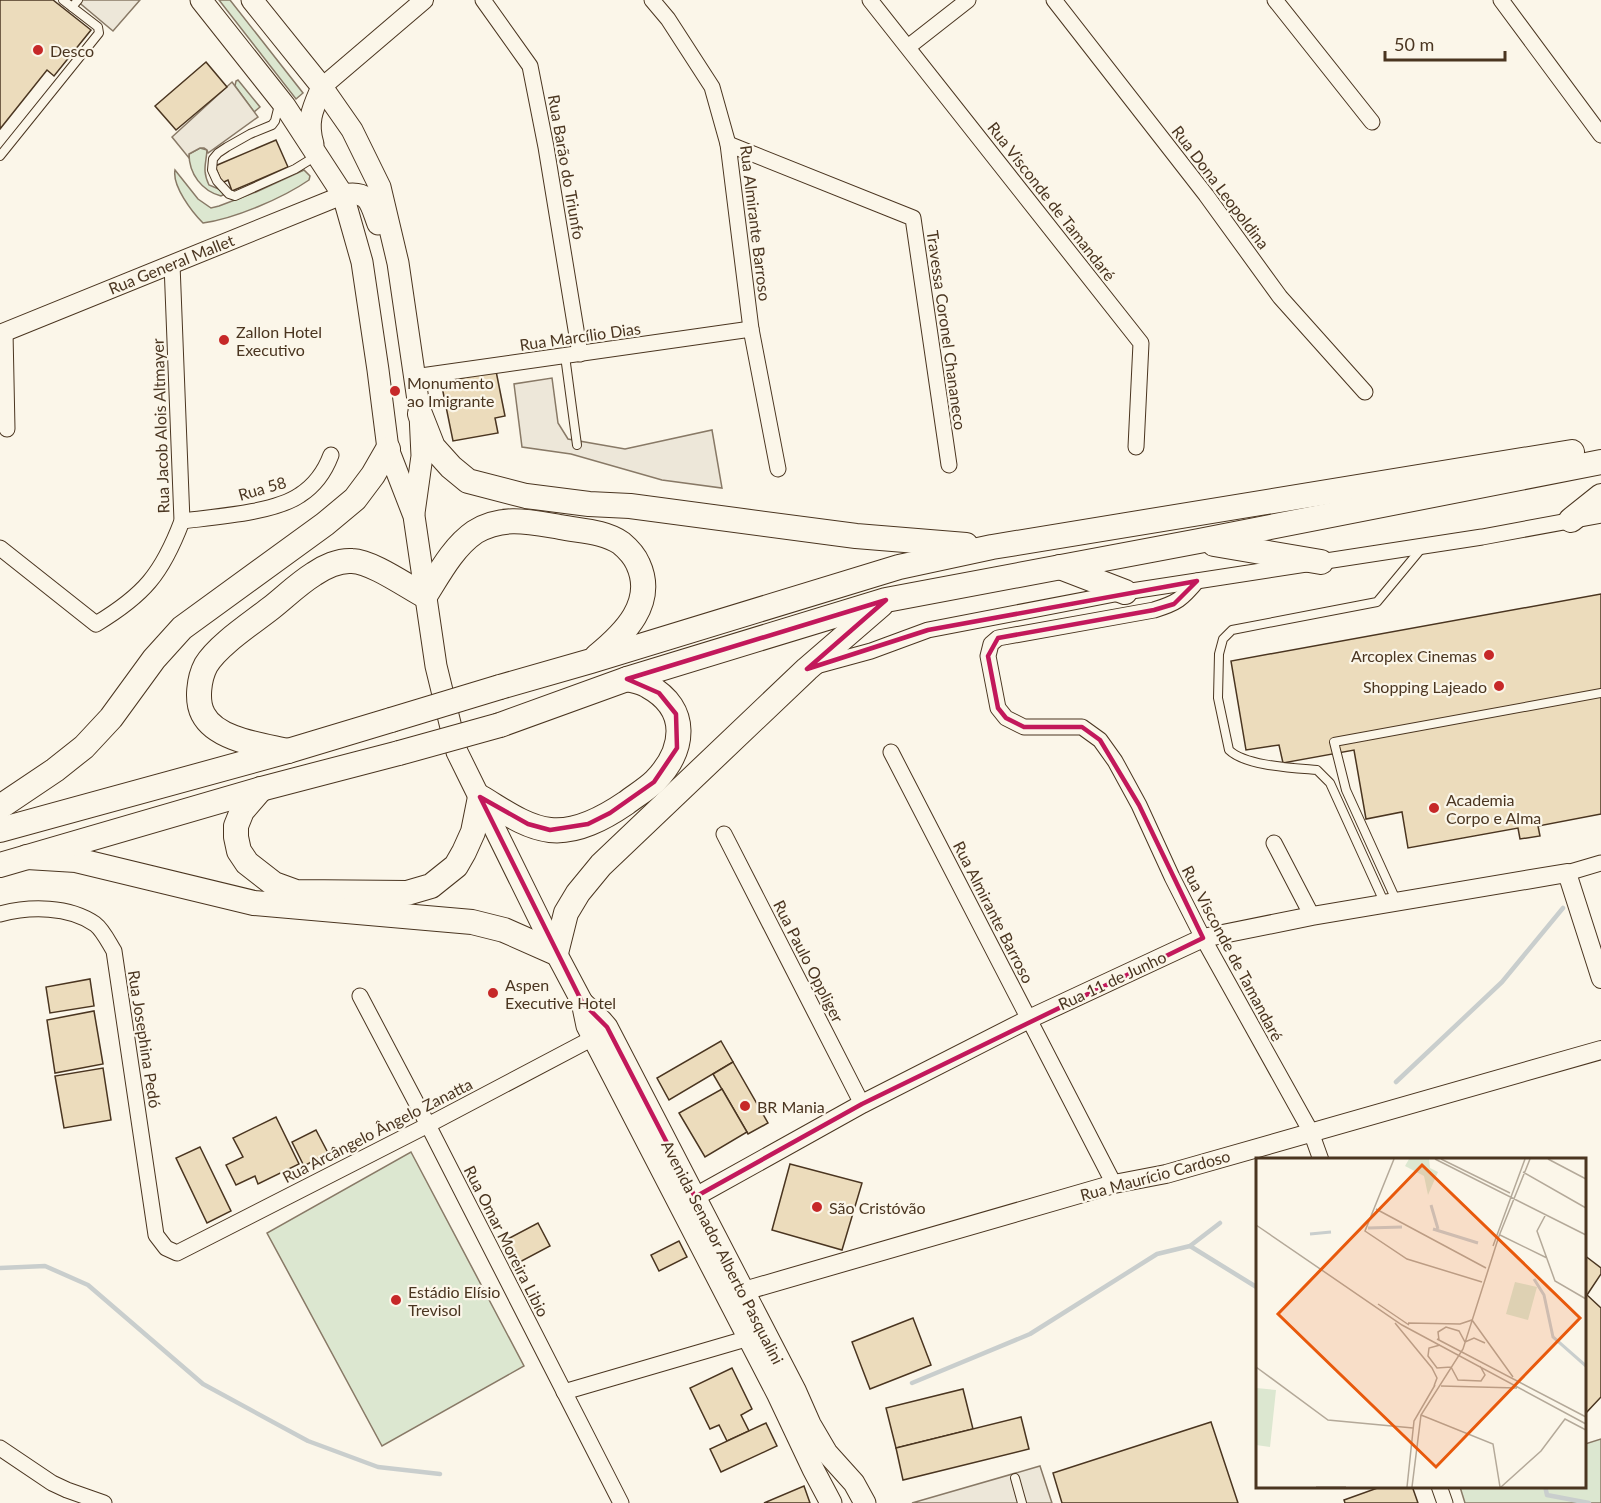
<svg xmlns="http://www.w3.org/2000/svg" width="1601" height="1503" font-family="Lato,sans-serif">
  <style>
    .green { fill: #dce7d0; stroke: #887966; stroke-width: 1.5 }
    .parking { fill: #ede7d9; stroke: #887966; stroke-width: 1.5 }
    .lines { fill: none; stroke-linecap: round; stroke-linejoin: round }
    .stream { stroke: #c9cecd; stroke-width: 4.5 }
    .building { fill: #ecdcbc; stroke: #4a3520; stroke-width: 1.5 }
    .service-casing { stroke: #4a3520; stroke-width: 10 }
    .minor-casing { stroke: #4a3520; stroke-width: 17 }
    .tertiary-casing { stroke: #4a3520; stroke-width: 20 }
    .secondary-casing { stroke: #4a3520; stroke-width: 23 }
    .trunk-casing { stroke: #4a3520; stroke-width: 26 }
    .service { stroke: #fbf6e9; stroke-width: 8 }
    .minor { stroke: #fbf6e9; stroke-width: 15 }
    .tertiary { stroke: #fbf6e9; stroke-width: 18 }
    .secondary { stroke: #fbf6e9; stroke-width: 21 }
    .trunk { stroke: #fbf6e9; stroke-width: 24 }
    .trunk-bridge-casing { stroke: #4a3520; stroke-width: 26; stroke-linecap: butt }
    .trunk-bridge { stroke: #fbf6e9; stroke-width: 24 }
    .marked { fill: none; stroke: #c2185b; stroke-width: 4.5; stroke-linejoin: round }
    .poi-dot { fill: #c62828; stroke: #fbf6e9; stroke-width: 2 }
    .labels { text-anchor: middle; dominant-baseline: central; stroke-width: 4.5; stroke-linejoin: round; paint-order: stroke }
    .poi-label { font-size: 16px; fill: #4a3520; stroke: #fbf6e9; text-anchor: start }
    .street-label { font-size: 16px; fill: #4a3520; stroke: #fbf6e9 }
    .inset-river { fill: none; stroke: #c9cecd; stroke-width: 3 }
    .inset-road { fill: none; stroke: #b4a999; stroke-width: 1.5 }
    .view { fill: #e8590c; fill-opacity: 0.15; stroke: #e8590c; stroke-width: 3 }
    .inset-edge { fill: none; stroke: #4a3520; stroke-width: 3 }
  </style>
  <rect width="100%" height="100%" fill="#fbf6e9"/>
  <g class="green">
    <path d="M219 0H230L303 93 296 99Z"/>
    <path d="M238 80 260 107 254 112 235 86 236 81Z"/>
    <path d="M200 148 207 150C206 165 202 170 209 185L221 190 225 194 221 196C202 191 189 174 189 154Z"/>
    <path d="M175 170 198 199 211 208 219 206 256 192 304 170 310 176 309 180C283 198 234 219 203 223 192 212 172 186 175 170Z"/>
    <path d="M411 1152 524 1366 382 1446 267 1233Z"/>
    <path d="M1601 1439V1503H1465L1460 1487 1584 1486 1585 1444Z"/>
  </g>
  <g class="parking">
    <path d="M76 0H140L113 31Z"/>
    <path d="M232 82 258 117 208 153 207 150 204 148H200L189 154V158L172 137Z"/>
    <path d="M552 378 558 423 568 439 625 449 712 430 722 488 662 480 571 454 522 447 514 384Z"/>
    <path d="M1040 1466 1052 1503H912Z"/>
  </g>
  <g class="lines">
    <g class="stream">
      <path d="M1396 1082 1502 982 1563 908"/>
      <path d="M1190 1246 1258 1288"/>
      <path d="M0 1268 45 1266 88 1285 203 1384 308 1441 378 1467 440 1474"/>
      <path d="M912 1383 1030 1334 1157 1254 1190 1246 1220 1223"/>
      <path d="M1545 1486 1547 1495 1589 1503"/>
    </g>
  </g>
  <g class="building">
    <path d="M0 0H53L91 30 54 76 47 70 0 129Z"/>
    <path d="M206 62 227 87 176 130 155 106Z"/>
    <path d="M276 140 288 167 232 191 228 180 222 183 215 166Z"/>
    <path d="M496 371 505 416 495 418 498 433 453 441 441 382Z"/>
    <path d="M1601 594V814L1538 826 1540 836 1520 839 1518 828 1408 848 1402 812 1366 819 1354 750 1283 763 1279 745 1246 750 1231 661Z"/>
    <path d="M90 979 94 1006 50 1013 46 987Z"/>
    <path d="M94 1011 103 1064 55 1073 47 1020Z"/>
    <path d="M721 1041 733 1062 669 1100 657 1078Z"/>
    <path d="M733 1062 768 1123 748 1134 713 1074Z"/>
    <path d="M103 1068 111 1120 64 1128 55 1076Z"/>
    <path d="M722 1089 747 1132 705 1157 679 1113Z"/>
    <path d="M276 1117 299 1164 258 1184 255 1176 236 1185 226 1165 243 1157 233 1138Z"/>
    <path d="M316 1130 328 1153 304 1166 292 1142Z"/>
    <path d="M200 1147 231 1211 207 1223 176 1158Z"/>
    <path d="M790 1164 862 1183 842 1250 772 1230Z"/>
    <path d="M538 1223 550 1246 516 1264 504 1241Z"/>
    <path d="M679 1241 687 1257 659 1271 651 1255Z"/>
    <path d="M1584 1255 1601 1268V1274L1587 1295 1601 1308V1397L1584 1415Z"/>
    <path d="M913 1318 931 1365 870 1389 852 1342Z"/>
    <path d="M732 1368 752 1409 741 1415 749 1431 727 1441 719 1425 710 1429 690 1388Z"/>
    <path d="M963 1389 973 1429 896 1448 886 1408Z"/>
    <path d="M1021 1417 1029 1449 903 1480 896 1448Z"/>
    <path d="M1211 1422 1238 1503H1062L1053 1473Z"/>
    <path d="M766 1423 777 1446 721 1472 710 1449Z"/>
    <path d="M804 1486 810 1503H764Z"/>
    <path d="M1383 1486H1412L1418 1503H1345L1344 1500Z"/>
  </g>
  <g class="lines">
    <defs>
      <g id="service">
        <path d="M72 7 78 0"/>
        <path d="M279 105 275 121 272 125 250 134 227 147 218 153 213 159 212 170 217 181 229 194 235 196 295 169 316 156"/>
        <path d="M0 156 99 33 98 27 63 0"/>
        <path d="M565 356 577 445"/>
        <path d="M1396 900 1346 790 1334 742 1601 693"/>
        <path d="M1385 904 1330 783 1317 770C1294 768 1245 766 1229 750L1218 698 1219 654 1223 639 1232 630 1377 602 1421 549"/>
        <path d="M1015 1478 1022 1503"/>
      </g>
      <g id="minor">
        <path d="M483 0 530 66 546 147 580 354"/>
        <path d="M652 0 668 19 712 87 728 144 751 329 778 469"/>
        <path d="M870 0 1141 343 1136 447"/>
        <path d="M1054 0 1206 195 1280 297 1365 392"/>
        <path d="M1275 0 1372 122"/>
        <path d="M1501 0 1601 135"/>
        <path d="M908 47 968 0"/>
        <path d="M728 144 913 218 949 465"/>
        <path d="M5 332 7 429"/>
        <path d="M414 377 751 329"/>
        <path d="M182 521C214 517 274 513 300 495 314 486 325 471 331 455"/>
        <path d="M0 548 96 624C144 595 162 574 182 521L172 264"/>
        <path d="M1197 581C1182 599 1177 603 1154 610L998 638 991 644 988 656 998 708 1006 718 1024 727H1082L1100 740 1115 761 1139 805 1172 877 1203 938 1311 1132 1321 1160"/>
        <path d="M816 666 871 651 928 630 1125 592 1482 537 1601 515"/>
        <path d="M891 752 1114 1184"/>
        <path d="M724 834 862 1104"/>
        <path d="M1274 843 1312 916"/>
        <path d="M1567 873 1601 863"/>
        <path d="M0 914C30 906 69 906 95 924 103 930 109 943 114 951L156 1235 166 1248 177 1253 428 1125 593 1038"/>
        <path d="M360 996 428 1125 621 1503"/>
        <path d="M564 1392 749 1338"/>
        <path d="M0 1448 52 1483 67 1490 104 1503"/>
        <path d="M1439 1486 1445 1503"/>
      </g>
      <g id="tertiary">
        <path d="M322 87 424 0"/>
        <path d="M0 334 343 195"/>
        <path d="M695 1197 862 1104 1029 1019 1203 938 1312 916 1567 873 1601 979"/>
        <path d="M744 1291 1114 1184 1166 1174 1601 1050"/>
      </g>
      <g id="secondary">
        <path d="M201 0 285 106 343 195 362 262 378 370 388 449 414 516 436 666 457 752 556 953 582 1002 587 1026 778 1395 813 1469 831 1503"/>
        <path d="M252 0 322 87 352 130 380 187 398 263 420 414 422 456 414 513"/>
        <path d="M313 144C306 121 313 108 322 87"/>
        <path d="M343 195C370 190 370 203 378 224"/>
        <path d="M582 1002 601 1020 607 1027 795 1390 810 1424 827 1453 854 1483 865 1503"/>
      </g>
      <g id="trunk">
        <path d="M420 414 433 447 451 467 468 481 526 496 589 504 630 506 856 536 966 545"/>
        <path d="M1571 520 1601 496"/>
        <path d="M1214 544 1321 562"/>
        <path d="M1060 567 1125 592"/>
        <path d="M500 687 591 661 899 567 992 547 1572 452"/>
        <path d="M500 725 627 679 886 600 1199 541 1601 462"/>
        <path d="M288 751C262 745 216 740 203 714 196 701 199 678 206 665 218 645 252 623 271 608 285 597 298 584 314 574 324 567 339 560 352 561 373 562 406 586 425 596 439 574 453 547 475 532 503 515 530 522 560 527 580 531 604 531 621 543 627 548 635 557 638 564 656 603 624 634 597 656"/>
        <path d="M261 789 242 811 236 826V837L239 851 247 863 274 884 296 892 407 893 431 886 456 866 464 852 473 832 480 797C501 809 524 827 550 830 577 833 604 818 626 803 635 796 647 789 655 781 685 750 690 709 648 686 642 682 634 681 627 679"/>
        <path d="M0 807 55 770 84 747 111 718 154 659 182 628 325 524 355 499 373 475 388 449"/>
        <path d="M0 830 288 751 391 720"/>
        <path d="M27 857 76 860 254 903 472 922 504 930 556 953 566 913 578 893 601 865 807 669 881 605"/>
        <path d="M0 865 261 789 399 753"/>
      </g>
    </defs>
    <use href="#service" class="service-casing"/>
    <use href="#minor" class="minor-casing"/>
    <use href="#tertiary" class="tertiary-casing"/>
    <use href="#secondary" class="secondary-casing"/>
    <use href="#trunk" class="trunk-casing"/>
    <use href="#service" class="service"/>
    <use href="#minor" class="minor"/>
    <use href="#tertiary" class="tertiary"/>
    <use href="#secondary" class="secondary"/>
    <use href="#trunk" class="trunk"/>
    <defs>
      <g id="trunk-bridge">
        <path d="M391 720 500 687"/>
        <path d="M399 753 500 725"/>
      </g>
    </defs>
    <use href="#trunk-bridge" class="trunk-bridge-casing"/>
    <use href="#trunk-bridge" class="trunk-bridge"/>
  </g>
  <path class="marked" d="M1197 581 1174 604 1154 610 998 638 988 656 998 708 1006 718 1024 727H1082L1100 740 1139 805 1203 938 862 1104 695 1197 607 1027 582 1002 480 797 528 824 550 830 588 824 610 813 654 782 677 748 676 714 659 693 627 679 886 600 807 669 928 630Z"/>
  <g class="poi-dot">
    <circle cx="38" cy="50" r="6"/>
    <circle cx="224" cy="340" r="6"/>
    <circle cx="395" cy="391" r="6"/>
    <circle cx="1489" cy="655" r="6"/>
    <circle cx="1499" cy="686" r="6"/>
    <circle cx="1434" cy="808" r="6"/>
    <circle cx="493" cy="993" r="6"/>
    <circle cx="745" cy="1106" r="6"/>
    <circle cx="817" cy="1207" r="6"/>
    <circle cx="396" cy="1300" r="6"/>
  </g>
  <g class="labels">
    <g class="poi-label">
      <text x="50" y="50">Desco</text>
      <text x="236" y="331">Zallon Hotel<tspan x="236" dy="18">Executivo</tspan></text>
      <text x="407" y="382">Monumento<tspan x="407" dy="18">ao Imigrante</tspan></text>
      <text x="1477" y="655" text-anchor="end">Arcoplex Cinemas</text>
      <text x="1487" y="686" text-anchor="end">Shopping Lajeado</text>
      <text x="1446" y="799">Academia<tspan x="1446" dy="18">Corpo e Alma</tspan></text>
      <text x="505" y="984">Aspen<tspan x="505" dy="18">Executive Hotel</tspan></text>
      <text x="757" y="1106">BR Mania</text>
      <text x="829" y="1207">São Cristóvão</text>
      <text x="408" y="1291">Estádio Elísio<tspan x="408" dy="18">Trevisol</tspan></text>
    </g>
    <g class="street-label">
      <text transform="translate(567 167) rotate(80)">Rua Barão do Triunfo</text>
      <text transform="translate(1221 187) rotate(53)">Rua Dona Leopoldina</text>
      <text transform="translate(1052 201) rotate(52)">Rua Visconde de Tamandaré</text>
      <text transform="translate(756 223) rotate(83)">Rua Almirante Barroso</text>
      <text transform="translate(171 264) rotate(-22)">Rua General Mallet</text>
      <text transform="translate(947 330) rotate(82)">Travessa Coronel Chananeco</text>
      <text transform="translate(580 336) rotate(-8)">Rua Marcílio Dias</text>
      <text transform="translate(160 426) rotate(-92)">Rua Jacob Alois Altmayer</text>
      <text transform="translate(262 488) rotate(-16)">Rua 58</text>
      <text transform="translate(994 912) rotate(63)">Rua Almirante Barroso</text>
      <text transform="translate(1233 953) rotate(62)">Rua Visconde de Tamandaré</text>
      <text transform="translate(809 961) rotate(63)">Rua Paulo Oppliger</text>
      <text transform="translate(1112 980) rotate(-25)">Rua 11 de Junho</text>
      <text transform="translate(145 1039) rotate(81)">Rua Josephina Pedó</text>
      <text transform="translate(377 1130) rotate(-27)">Rua Arcângelo Ângelo Zanatta</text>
      <text transform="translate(1155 1175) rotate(-15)">Rua Maurício Cardoso</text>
      <text transform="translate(507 1241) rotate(63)">Rua Omar Moreira Libio</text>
      <text transform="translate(723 1252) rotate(63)">Avenida Senador Alberto Pasqualini</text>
    </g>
  </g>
  <g transform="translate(1256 1158)">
    <rect width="330" height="330" fill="#fbf6e9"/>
    <path d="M153 1H173L174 10 182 14 172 37 168 18 149 8ZM259 124 281 129 272 162 250 156ZM0 230 20 232 14 289 0 287Z" fill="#dce7d0"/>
    <path class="inset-river" d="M175 47 182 71M112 70 146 69M177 71 222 85M54 76 75 74M278 121 288 137 297 179 330 208"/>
    <path class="inset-road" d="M138 1 109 73 151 101 226 124M179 1 330 77M185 1 254 35M292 1 330 21M267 14 330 50M120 51 230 110M290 56 281 73 299 123 330 141M0 67 146 167 330 266M244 77 291 100M237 88 269 1M122 146 153 167M139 165 176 210 181 220 178 228M152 165 204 166 216 162 257 219M181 181 330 259M183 182 182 174 190 169 203 173 209 184 218 180 229 185M184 187 173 190 172 198 181 210 195 209 202 222 225 223 229 217 224 208M0 209 72 262 157 270M185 228 261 230M165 257 237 286 244 329M60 329H90M151 329 158 263 179 227M156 329 165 257 207 191 243 78 274 1M245 329 285 293 309 261 330 272"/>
    <path class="view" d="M166 7 324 160 180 309 22 156Z"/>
    <rect width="330" height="330" class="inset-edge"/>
  </g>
  <path d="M1385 51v9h120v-9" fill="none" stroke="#4a3520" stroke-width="3"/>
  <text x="1394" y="51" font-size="18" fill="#4a3520" stroke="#fbf6e9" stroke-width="4.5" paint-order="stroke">50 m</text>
</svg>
